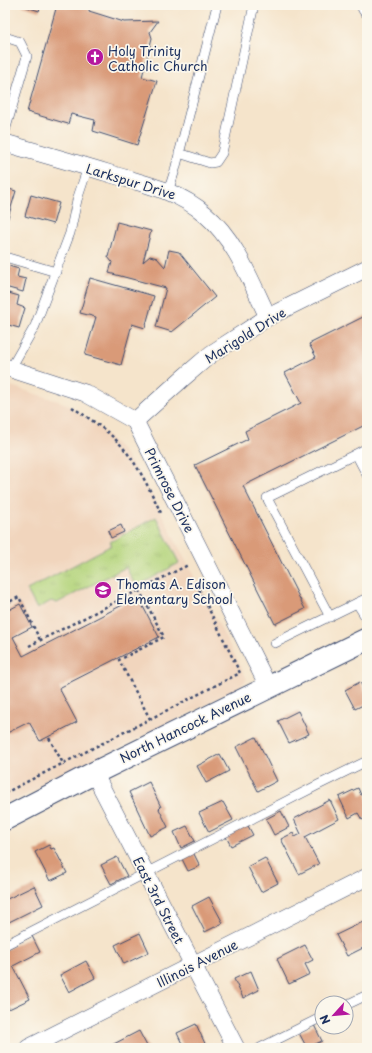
<svg xmlns="http://www.w3.org/2000/svg" width="372" height="1053" font-family="'Playpen Sans',sans-serif">
  <style>
    .built { fill: #f1d5bd }
    .grass { fill: url(#grass-tufts); stroke: #68826c }
    .building { fill: #d99a78 }
    .lines { fill: none; stroke-linecap: round; stroke-linejoin: round }
    .lane-casing { stroke: #3c4a6e; stroke-width: 10 }
    .street-casing { stroke: #3c4a6e; stroke-width: 18 }
    .secondary-casing { stroke: #3c4a6e; stroke-width: 24 }
    .path { stroke: #3c4a6e; stroke-width: 2.5; stroke-dasharray: 3 3; stroke-linecap: butt }
    .lane { stroke: #fff; stroke-width: 9 }
    .street { stroke: #fff; stroke-width: 17 }
    .secondary { stroke: #fff; stroke-width: 22 }
    .labels { text-anchor: middle; dominant-baseline: central; stroke-width: 3.5; stroke-linejoin: round; paint-order: stroke }
    .poi-label { font-size: 13px; fill: #1b2f5e; stroke: #fbf7ec; text-anchor: start }
    .street-label { font-size: 13px; fill: #1b2f5e; stroke: #fbf7ec }
  </style>
  <defs>
    <pattern id="grass-tufts" width="24" height="20" patternUnits="userSpaceOnUse"><rect width="24" height="20" fill="#b4d47b"/><path d="M3 7l-1-3M5 7V3M7 7l1-3M15 17l-1-3M17 17v-4M19 17l1-3" fill="none" stroke="#9ab66d"/></pattern>
  </defs>
  <rect width="100%" height="100%" fill="#fbf7ec"/>
  <filter id="ink" filterUnits="userSpaceOnUse"><feTurbulence type="fractalNoise" baseFrequency=".025" numOctaves="2"/><feDisplacementMap in="SourceGraphic" scale="8" xChannelSelector="R" yChannelSelector="G"/><feConvolveMatrix kernelMatrix="1 2 1 2 8 2 1 2 1" color-interpolation-filters="sRGB"/></filter>
  <filter id="wash" filterUnits="userSpaceOnUse"><feTurbulence type="fractalNoise" baseFrequency=".012" numOctaves="4" result="noise"/><feDisplacementMap in="SourceGraphic" scale="16" xChannelSelector="R" yChannelSelector="G"/><feGaussianBlur stdDeviation="0.9" result="paint"/><feColorMatrix in="noise" values="0 0 0 0 0 0 0 0 0 0 0 0 0 0 0 0 0 1.4 0 .05"/><feComposite in="paint" operator="in"/></filter>
  <g filter="url(#wash)">
    <rect width="100%" height="100%" fill="#f5e4cb"/>
    <path class="built" d="M5 384 64 403 94 423 120 448 139 473 155 501 247 679 239 688 5 806Z"/>
    <path class="grass" d="M156 517 179 563 136 587 126 567 57 603 51 601 37 609 27 590 112 545 110 542Z"/>
    <g id="blocks">
      <g class="building">
        <path d="M21 5H41L39 11Z"/>
        <path d="M57 5H90L89 11 124 22 158 21 150 32 152 38 142 77 157 81 137 145 93 131 95 120 71 114 68 124 27 112Z"/>
        <path d="M5 188 16 191 7 221 5 220Z"/>
        <path d="M31 195 59 203 53 224 25 216Z"/>
        <path d="M117 222 151 231 143 262 150 256 157 258 165 267 169 250 179 252 215 297 172 332 156 327 166 288 109 273 112 262 108 257Z"/>
        <path d="M5 265 19 269 17 277 26 279 23 292 5 287Z"/>
        <path d="M90 278 154 296 145 328 132 324 121 365 85 355 96 317 80 313Z"/>
        <path d="M5 292 19 296 17 305 25 308 19 328 5 324Z"/>
        <path d="M367 315V424L243 486 305 609 275 624 195 465 248 439 245 431 301 403 285 373 316 357 309 344Z"/>
        <path d="M121 525 124 532 111 538 108 531Z"/>
        <path d="M138 597 159 637 59 688 77 722 40 741 29 722 5 734V612L20 604 32 627 13 637 23 656Z"/>
        <path d="M360 682 367 695V703L355 709 345 690Z"/>
        <path d="M298 711 309 734 289 743 278 721Z"/>
        <path d="M256 737 277 781 258 791 236 747Z"/>
        <path d="M220 754 229 771 206 783 197 766Z"/>
        <path d="M149 782 161 807 159 809 168 827 150 836 129 792Z"/>
        <path d="M358 788 361 795 367 792V817L362 820 358 813 349 818 339 797Z"/>
        <path d="M330 800 339 819 305 837 319 864 299 874 281 839 293 833 295 837 301 834 294 819Z"/>
        <path d="M223 802 233 820 209 832 199 813Z"/>
        <path d="M281 811 289 827 274 835 266 819Z"/>
        <path d="M247 824 253 835 231 846 225 835Z"/>
        <path d="M187 826 195 841 181 848 174 832Z"/>
        <path d="M49 845 51 849 54 848 67 873 50 881 35 852Z"/>
        <path d="M193 852 200 866 188 871 181 857Z"/>
        <path d="M117 857 127 876 111 884 101 865Z"/>
        <path d="M265 858 278 883 261 892 248 867Z"/>
        <path d="M34 886 43 905 5 924V900Z"/>
        <path d="M209 897 223 923 205 932 192 906Z"/>
        <path d="M367 920V946L347 956 336 935Z"/>
        <path d="M140 933 149 952 124 964 115 945Z"/>
        <path d="M32 936 40 952 13 966 30 999 9 1009 5 1001V950Z"/>
        <path d="M305 945 313 960 305 964 310 974 289 984 277 959Z"/>
        <path d="M86 961 95 978 69 992 60 975Z"/>
        <path d="M251 971 259 990 243 998 234 979Z"/>
        <path d="M196 1024 207 1048H184L177 1033Z"/>
        <path d="M314 1025 322 1041 307 1048 299 1033Z"/>
        <path d="M139 1031 148 1048H108V1047Z"/>
      </g>
    </g>
  </g>
  <g filter="url(#ink)">
    <use href="#blocks" fill-opacity="0" stroke="#3c4a6e" stroke-width="1"/>
    <g class="lines">
      <defs>
        <g id="lane">
          <path d="M5 37 20 42 27 56 5 131"/>
          <path d="M179 153 210 163 216 162 222 153 254 5"/>
          <path d="M168 192 175 170 217 5"/>
          <path d="M5 257 56 272"/>
          <path d="M11 368 35 326 70 233 77 200 88 167"/>
          <path d="M356 454 367 448"/>
          <path d="M357 603 367 619"/>
          <path d="M330 617 267 498 356 454 367 475"/>
          <path d="M275 643 367 598"/>
          <path d="M5 945 316 786 367 761"/>
          <path d="M346 1005 367 995"/>
          <path d="M260 1048 322 1017"/>
        </g>
        <g id="street">
          <path d="M365 5 367 9"/>
          <path d="M5 143C40 153 75 163 111 174 144 184 179 191 205 214 236 240 251 282 268 317"/>
          <path d="M5 367 85 393 135 421 268 686"/>
          <path d="M135 421 183 378 211 354 268 317 367 268"/>
          <path d="M94 773 236 1048"/>
          <path d="M28 1048 367 877"/>
        </g>
        <path id="secondary" d="M5 819 94 773 367 639"/>
      </defs>
      <use href="#lane" class="lane-casing"/>
      <use href="#street" class="street-casing"/>
      <use href="#secondary" class="secondary-casing"/>
      <g class="path">
        <path d="M72 407C87 417 103 427 116 440 136 460 149 488 161 513"/>
        <path d="M139 590 164 637 119 660 150 719"/>
        <path d="M5 604 19 597 40 640"/>
        <path d="M29 646 188 565"/>
        <path d="M49 738 64 765"/>
        <path d="M5 793 240 673 199 589"/>
      </g>
      <use href="#lane" class="lane"/>
      <use href="#street" class="street"/>
      <use href="#secondary" class="secondary"/>
    </g>
  </g>
  <defs>
    <symbol id="church-disc" viewBox="-11 -11 22 22"><circle r="9.5" fill="#b5179e" stroke="#fbf7ec"/><path d="M-1.2-6h2.4v3.5h3.3v2.4h-3.3V6h-2.4V-.1h-3.3v-2.4h3.3Z" fill="#fff"/></symbol>
    <symbol id="school-disc" viewBox="-11 -11 22 22"><circle r="9.5" fill="#b5179e" stroke="#fbf7ec"/><path d="M0-5L7-2L0 1L-7-2ZM-4 1L0 2.5L4 1V4Q0 6-4 4Z" fill="#fff"/></symbol>
  </defs>
  <g fill-rule="evenodd">
    <use href="#church-disc" x="85" y="47" width="20" height="20"/>
    <use href="#school-disc" x="93" y="580" width="20" height="20"/>
  </g>
  <g class="labels">
    <g class="poi-label">
      <text x="108" y="50">Holy Trinity<tspan x="108" dy="15">Catholic Church</tspan></text>
      <text x="116" y="583">Thomas A. Edison<tspan x="116" dy="15">Elementary School</tspan></text>
    </g>
    <g class="street-label">
      <text transform="translate(131 181) rotate(17)">Larkspur Drive</text>
      <text transform="translate(245 335) rotate(-32)">Marigold Drive</text>
      <text transform="translate(170 490) rotate(63)">Primrose Drive</text>
      <text transform="translate(185 727) rotate(-26)">North Hancock Avenue</text>
      <text transform="translate(159 900) rotate(63)">East 3rd Street</text>
      <text transform="translate(197 963) rotate(-27)">Illinois Avenue</text>
    </g>
  </g>
  <rect width="372" height="1053" fill="none" stroke="#fbf7ec" stroke-width="20"/>
  <g transform="translate(334 1015) rotate(243)"><circle r="19" fill="#fbf7ec" stroke="#a1a7b3"/>
  <path d="M0-3L7 15L0 10L-7 15Z" fill="#b5179e"/>
  <text y="-6" font-size="11" font-weight="bold" text-anchor="middle" fill="#1b2f5e">N</text>
  </g>
</svg>
